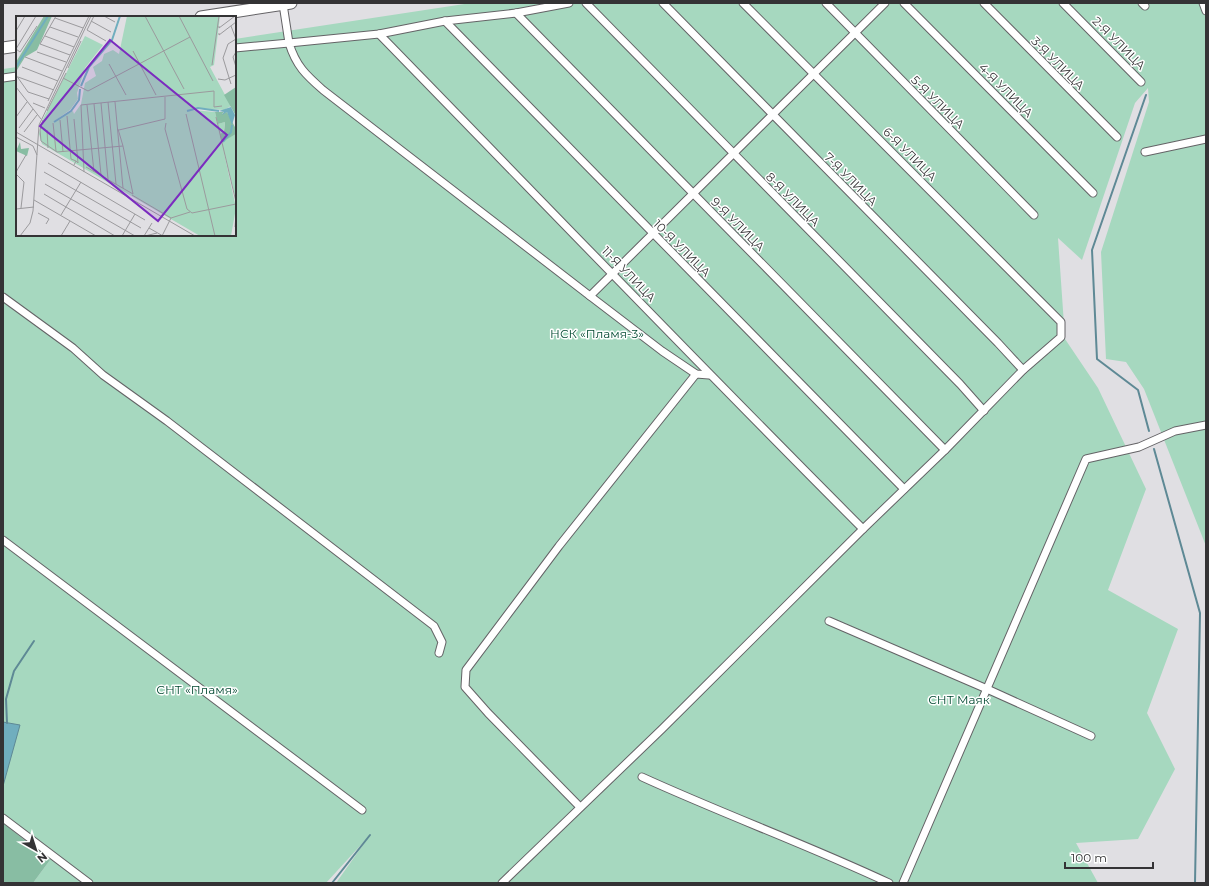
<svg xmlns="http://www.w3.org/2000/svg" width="1209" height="886" font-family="Montserrat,sans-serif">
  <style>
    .green { fill: #a6d8bf }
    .forest { fill: #88bda3 }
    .water { fill: #70aebe; stroke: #5e8995 }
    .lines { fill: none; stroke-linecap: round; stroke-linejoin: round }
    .stream { stroke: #5e8995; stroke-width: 2 }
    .street-casing { stroke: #646366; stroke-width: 9 }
    .primary-casing { stroke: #646366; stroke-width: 13 }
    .street { stroke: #fff; stroke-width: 7 }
    .primary { stroke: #fff; stroke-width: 11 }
    .labels { text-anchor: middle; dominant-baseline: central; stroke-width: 3; stroke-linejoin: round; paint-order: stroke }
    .street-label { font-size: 12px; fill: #343335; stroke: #fff }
    .park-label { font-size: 12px; fill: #004830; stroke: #fff }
    .inset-river { fill: none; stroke: #70aebe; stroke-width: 2 }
    .inset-road { fill: none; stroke: #9b9a9d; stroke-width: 1 }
    .view { fill: #7b2cbf; fill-opacity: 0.15; stroke: #7b2cbf; stroke-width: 2 }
    .inset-edge { fill: none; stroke: #343335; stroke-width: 2 }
  </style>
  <rect width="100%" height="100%" fill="#e0dfe3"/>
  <path class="green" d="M471 3H1206V546L1144 389 1126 362 1106 359 1101 252 1149 102 1148 88 1135 103 1082 260 1058 238 1065 339 1098 388 1146 489 1108 590 1178 629 1147 713 1175 769 1138 839 1076 843 1098 883H336L370 835 326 883H33L50 860 3 823V69L17 67V235H235V39Z"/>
  <path class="forest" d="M3 823 50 860 33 883H3Z"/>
  <path class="water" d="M3 722 20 725 3 786Z"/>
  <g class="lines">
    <g class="stream">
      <path d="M1146 95 1092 250 1097 359 1138 390 1149 431"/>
      <path d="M1154 449 1200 613 1195 883"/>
      <path d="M7 723 6 699 14 671 34 641"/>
      <path d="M332 883 370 835"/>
    </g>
    <defs>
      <g id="street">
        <path d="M569 3 516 13 445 21 379 34 289 43C296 66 306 75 323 90L590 296"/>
        <path d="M586 3 960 384 984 411"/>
        <path d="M663 3 998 343 1023 370"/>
        <path d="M826 3 1034 215"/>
        <path d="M904 3 1093 193"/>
        <path d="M984 3 1117 137"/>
        <path d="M1063 3 1141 82"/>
        <path d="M1142 3 1145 6"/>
        <path d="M1203 3 1206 11"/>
        <path d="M516 13 945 450"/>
        <path d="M445 21 904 489"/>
        <path d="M379 34C540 199 700 366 863 529"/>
        <path d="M235 48 289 43 283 4"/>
        <path d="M3 78 17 76"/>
        <path d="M1145 152 1206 139"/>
        <path d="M3 297 73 348 103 375 167 421 434 626 442 642 439 653"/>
        <path d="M709 375 696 374 662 351 590 296 885 3"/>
        <path d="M3 540 362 810"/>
        <path d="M829 621 987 689 1091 736"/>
        <path d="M642 777C723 814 808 845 889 883"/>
        <path d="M580 807 488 713 465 687 466 670 559 546 696 374"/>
        <path d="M3 818 89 883"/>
        <path d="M502 883 662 729 863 529 945 450 1023 370 1061 337V322L743 3"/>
        <path d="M903 883 1086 459 1139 447 1175 431 1206 425"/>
      </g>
      <g id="primary">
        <path d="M201 17 291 3"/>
        <path d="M3 48 17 46"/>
      </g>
    </defs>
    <use href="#street" class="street-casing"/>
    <use href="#primary" class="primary-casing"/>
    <use href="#street" class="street"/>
    <use href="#primary" class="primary"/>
  </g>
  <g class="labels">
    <g class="street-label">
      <text transform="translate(1119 43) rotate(45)">2-Я УЛИЦА</text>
      <text transform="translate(1058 63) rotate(45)">3-Я УЛИЦА</text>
      <text transform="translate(1006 90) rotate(45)">4-Я УЛИЦА</text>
      <text transform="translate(938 102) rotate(45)">5-Я УЛИЦА</text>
      <text transform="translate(910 154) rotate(45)">6-Я УЛИЦА</text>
      <text transform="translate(851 179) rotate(45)">7-Я УЛИЦА</text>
      <text transform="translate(793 199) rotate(45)">8-Я УЛИЦА</text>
      <text transform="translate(738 224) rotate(45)">9-Я УЛИЦА</text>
      <text transform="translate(682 248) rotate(45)">10-Я УЛИЦА</text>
      <text transform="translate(629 274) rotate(46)">11-Я УЛИЦА</text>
    </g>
    <g class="park-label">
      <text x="597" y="333">НСК «Пламя-3»</text>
      <text x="197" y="689">СНТ «Пламя»</text>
      <text x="959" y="699">СНТ Маяк</text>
    </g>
  </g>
  <g transform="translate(16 16)">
    <rect width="220" height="220" fill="#e0dfe3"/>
    <path d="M111 0H204L198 49 194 51 215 90 208 94 182 92 176 94 199 96 202 108 209 106 206 125 220 118V184L207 132 220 192 215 220H184L26 128 23 118 26 105 69 20 87 29 69 52 61 77 62 83 54 94 37 106 57 95 58 98 65 88 69 67 80 60 77 51 86 45 88 38 97 34 103 38Z" fill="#a6d8bf"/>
    <path d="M28 0H36L21 34 9 41 1 54 0 46ZM220 71V100L208 79ZM199 96H208L206 98 211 96 220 113V118L206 126 204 118 208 116 209 106 202 108ZM4 126 5 133 13 132 11 140 0 135Z" fill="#88bda3"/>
    <path d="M215 91 219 99 216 109 211 96 206 99 208 96 203 95Z" fill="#70aebe"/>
    <path class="inset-river" d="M0 51 32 0M65 70 73 51 96 24 104 0M171 95 182 92 203 95M38 106 55 95 63 84 64 73M207 126 215 116 216 109"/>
    <path class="inset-road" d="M40 0 24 28 54 39M78 0 71 14 90 25M88 0 99 6M129 0 168 73M163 0 197 65M39 2 67 12M75 5 95 16M203 10V12L219 0M215 10 220 23M34 11 62 21M0 15 9 0M203 17V19L220 6M29 20 58 31M0 33 20 0M0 33 4 36 21 10M117 35 140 79M21 36 50 46M220 36 217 41 220 51M9 41 46 55M93 48 110 79M196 49 203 0M6 51 42 65M52 52 65 25M0 59 12 76 33 83M2 61 38 74M47 62 72 75 174 21M202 63 209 64 220 59M215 68 207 42 212 28 220 23M0 71 25 103M32 85 73 0M92 86 100 168M99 86 107 172M17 87 29 92M85 87 92 163M78 88 85 159M71 89 78 156M31 95 50 57M170 98 199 220M51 100 55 143 60 145M0 101 11 86M200 101 220 186M27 104 24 114 25 125 41 136 107 130 102 113M44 104 47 136M37 107 40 135M150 107 149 113 171 193 176 197 220 188M3 112 17 93M31 114 32 132M103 114 149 103V81M0 116 179 220M8 116 21 99M0 121 17 130 21 139M32 147 129 204M58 149 60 145 62 147 58 103M70 151 117 178 107 130M0 156 10 139M28 156 125 212M68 156 65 89 198 75V91L206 90M0 158 8 166 5 192M29 168 119 220M28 178 99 220M116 179 155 202M18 184 80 220M0 193 18 191M22 197 33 203 30 208M45 199 65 166M219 211 220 199M133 212 147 220M4 220 14 207 17 195 23 109 75 0M45 220 54 205M106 220 119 198M128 220 136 207M129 220 141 217M146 220 155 202 174 196"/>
    <path class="view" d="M94 24 211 119 142 205 24 110Z"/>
    <rect width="220" height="220" class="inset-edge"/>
  </g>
  <rect width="1209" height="886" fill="none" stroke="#343335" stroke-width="8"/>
  <g transform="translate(36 850) rotate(141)" stroke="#ffffff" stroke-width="3" paint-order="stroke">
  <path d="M0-3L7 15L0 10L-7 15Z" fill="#343335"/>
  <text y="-6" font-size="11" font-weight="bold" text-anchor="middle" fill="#343335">N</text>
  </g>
  <path d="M1065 862v6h88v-6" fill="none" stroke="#343335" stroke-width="2"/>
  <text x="1071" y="862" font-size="12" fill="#343335" stroke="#ffffff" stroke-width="3" paint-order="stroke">100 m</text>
</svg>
